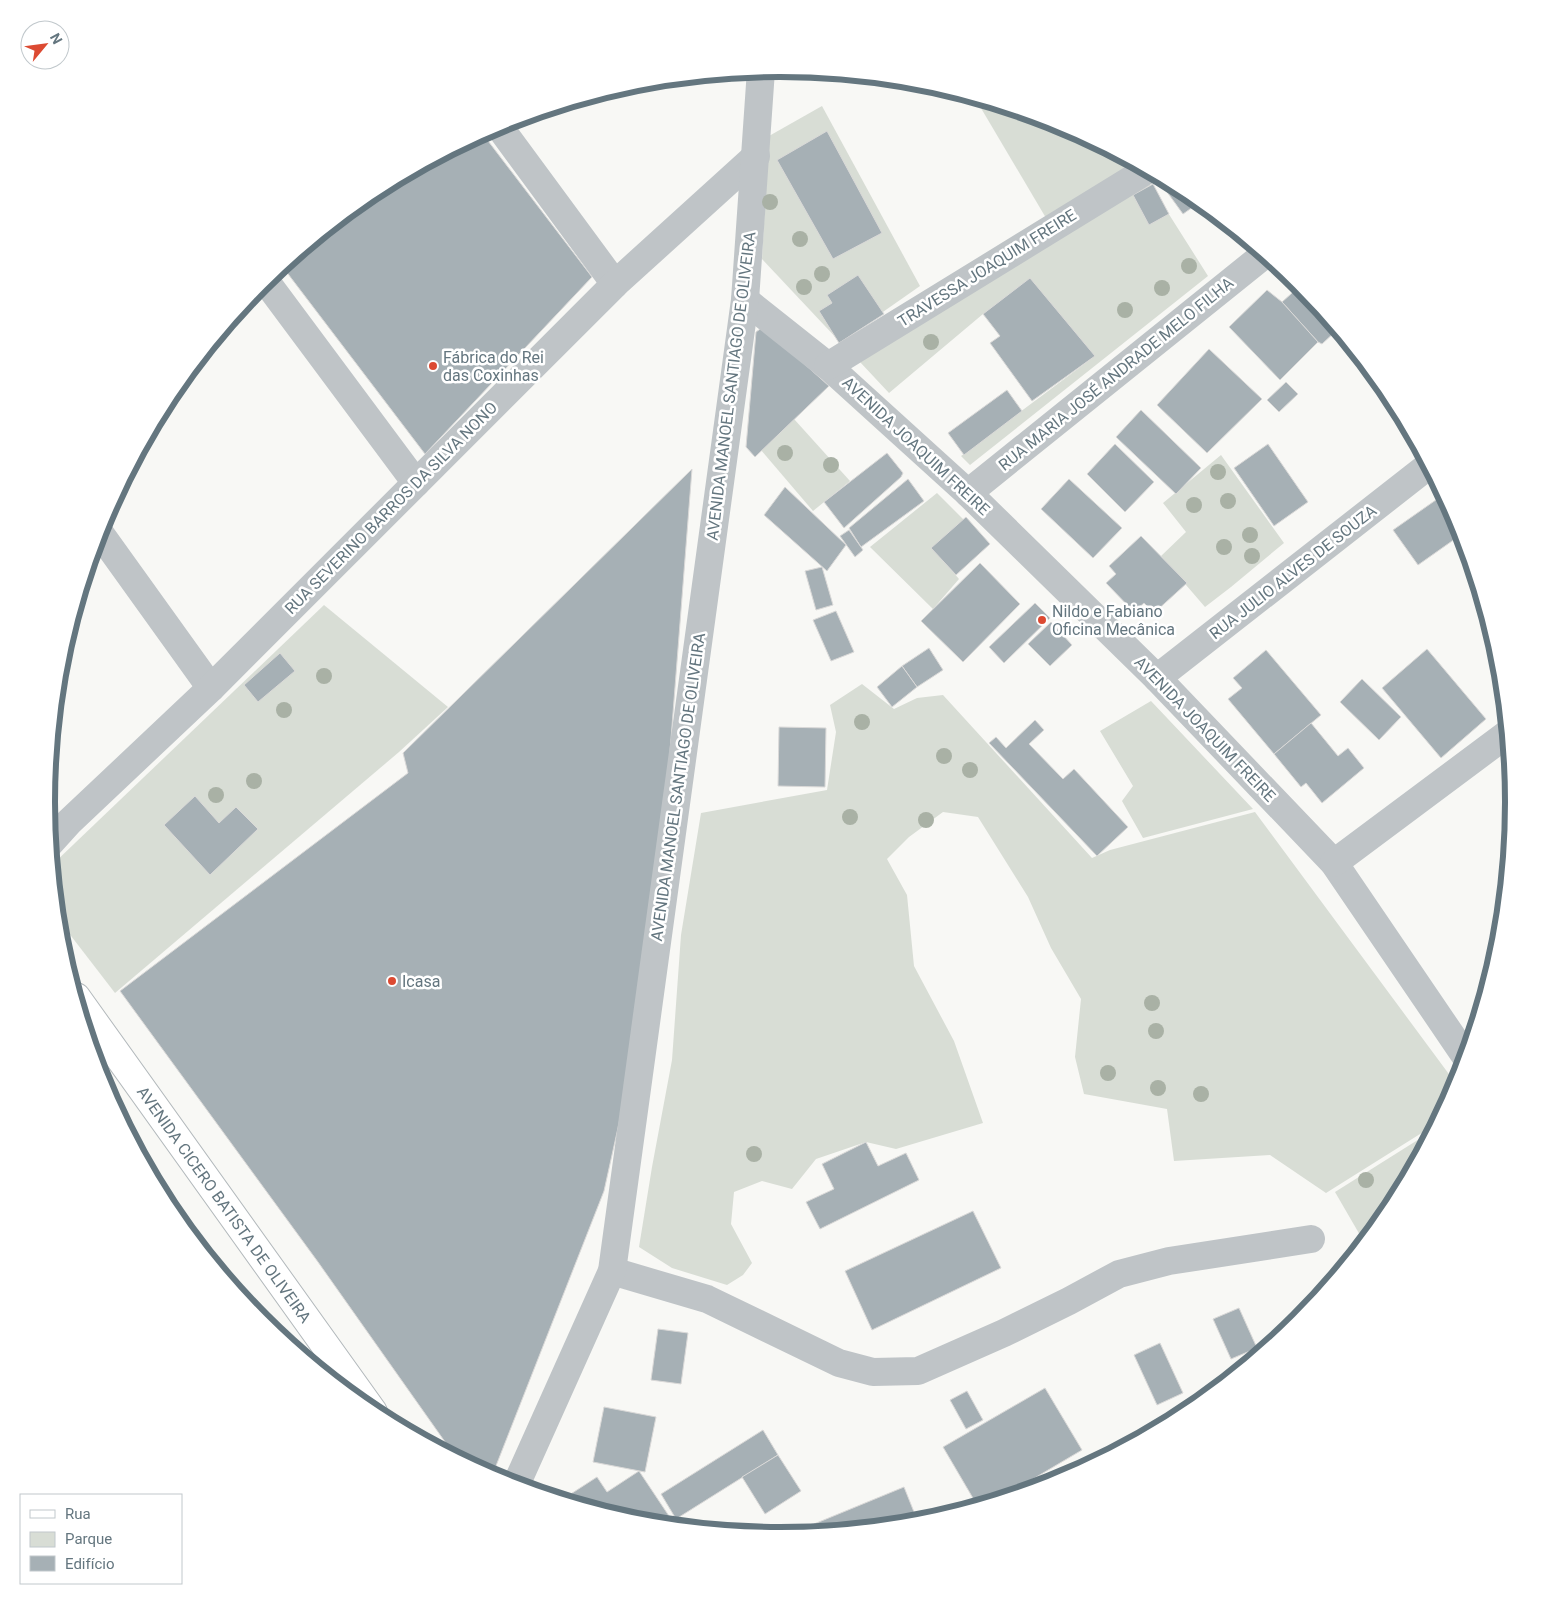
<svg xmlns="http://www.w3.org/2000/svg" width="1560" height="1604" font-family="Roboto,sans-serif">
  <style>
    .green { fill: #d8ddd5 }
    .building { fill: #a6b0b5; stroke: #dad9d8 }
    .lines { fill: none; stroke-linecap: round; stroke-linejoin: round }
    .major-casing { stroke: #b3b9bc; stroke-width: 30 }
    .minor { stroke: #bfc4c7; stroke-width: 28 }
    .major { stroke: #fff; stroke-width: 28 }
    .tree { fill: #a9b1a5 }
    .poi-dot { fill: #dc4a32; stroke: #fff; stroke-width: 2 }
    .labels { text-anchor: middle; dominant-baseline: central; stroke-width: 5; stroke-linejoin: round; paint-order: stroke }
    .street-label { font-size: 16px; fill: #64767f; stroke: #fff }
    .poi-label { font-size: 16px; fill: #64767f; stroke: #fff; text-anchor: start }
    .rim { fill: none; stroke: #64767f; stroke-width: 6 }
  </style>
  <rect width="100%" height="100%" fill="#f8f8f5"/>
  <g class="green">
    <path d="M975 98 1061 124 1135 164 1046 218Z"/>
    <path d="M822 106 920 286 840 342 762 259 769 136Z"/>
    <path d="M1146 178 1208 276 970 465 961 456 1091 359 1023 284 983 314 889 393 860 362Z"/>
    <path d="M794 419 850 481 813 511 761 450Z"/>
    <path d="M1221 455 1284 543 1231 587 1205 607 1161 556 1186 532 1163 503Z"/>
    <path d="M937 493 964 520 932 548 959 579 933 609 870 547Z"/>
    <path d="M324 605 448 707 399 752 115 993 58 919 52 865Z"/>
    <path d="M862 684 894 709 917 698 943 695 1092 858 1110 850 1255 812 1457 1085 1436 1124 1326 1193 1270 1155 1174 1161 1167 1109 1084 1094 1075 1057 1081 999 1051 948 1028 897 978 817 943 812 909 837 887 859 907 895 914 966 954 1041 983 1123 896 1149 866 1142 816 1159 792 1189 762 1181 734 1192 731 1224 752 1263 743 1275 727 1285 672 1268 639 1247 652 1167 672 1060 681 935 701 813 827 790 836 732 830 705Z"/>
    <path d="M1151 701 1253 809 1143 838 1122 801 1133 786 1100 731Z"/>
    <path d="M1432 1131 1390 1210 1364 1242 1335 1192Z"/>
  </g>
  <g class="building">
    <path d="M827 131 882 233 833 259 777 160Z"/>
    <path d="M482 133 592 277 425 454 282 266 373 192Z"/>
    <path d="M1167 181 1188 192 1200 202 1183 214 1162 185Z"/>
    <path d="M1153 184 1169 214 1149 225 1133 195Z"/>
    <path d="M1202 204 1226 224 1220 228Z"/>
    <path d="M858 275 884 314 839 343 819 311 832 303 827 295Z"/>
    <path d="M1030 278 1095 356 1032 401 990 343 1000 336 983 314Z"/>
    <path d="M1301 285 1337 330 1322 344 1318 342 1282 302Z"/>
    <path d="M1267 290 1282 302 1318 342 1280 380 1229 327Z"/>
    <path d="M763 327 829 386 755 457 746 447 756 332Z"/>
    <path d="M1209 349 1262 399 1207 453 1157 405Z"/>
    <path d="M1286 382 1298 394 1279 412 1267 400Z"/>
    <path d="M1007 390 1022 411 964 455 948 433Z"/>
    <path d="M1141 410 1201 468 1176 494 1116 437Z"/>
    <path d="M1115 444 1154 482 1125 512 1087 474Z"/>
    <path d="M1268 444 1308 502 1274 526 1234 468Z"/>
    <path d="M887 453 903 473 901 477 844 528 824 502Z"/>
    <path d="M692 469 653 970 604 1191 492 1476 455 1456 318 1262 120 991 408 773 403 753Z"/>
    <path d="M908 479 924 501 861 547 849 528Z"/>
    <path d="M1069 479 1122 528 1093 558 1041 509Z"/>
    <path d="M785 487 846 545 827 571 764 515Z"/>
    <path d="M1443 495 1458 521 1462 534 1418 565 1393 530Z"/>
    <path d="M966 517 990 544 956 575 931 548Z"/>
    <path d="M849 530 863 550 855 557 840 536Z"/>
    <path d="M1141 536 1187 583 1154 613 1144 603 1134 612 1106 583 1116 574 1109 566Z"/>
    <path d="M980 563 1020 604 963 662 921 621Z"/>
    <path d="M822 567 833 605 816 610 805 571Z"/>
    <path d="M1035 603 1050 618 1004 663 989 647Z"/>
    <path d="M836 611 854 652 831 661 813 620Z"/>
    <path d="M1051 622 1072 645 1050 666 1028 644Z"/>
    <path d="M929 648 943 670 917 687 902 666Z"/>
    <path d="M1427 649 1486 719 1441 758 1382 688Z"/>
    <path d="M1266 650 1321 715 1274 754 1228 699 1242 688 1233 678Z"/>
    <path d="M280 653 295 671 258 702 244 685Z"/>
    <path d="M902 666 917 687 892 707 877 687Z"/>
    <path d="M1362 679 1401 717 1379 740 1340 702Z"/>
    <path d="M1035 720 1044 730 1029 744 1063 779 1074 769 1128 827 1097 856 989 743 996 737 1006 748Z"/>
    <path d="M1311 723 1338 756 1348 748 1364 768 1322 803 1306 783 1301 787 1274 754Z"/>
    <path d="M779 727 826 728 825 787 778 786Z"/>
    <path d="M195 796 219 823 236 807 258 829 210 875 164 825Z"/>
    <path d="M866 1142 878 1166 906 1153 919 1180 820 1229 806 1202 834 1189 822 1164Z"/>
    <path d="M973 1211 1001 1268 872 1330 845 1271Z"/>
    <path d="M1239 1308 1257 1348 1231 1359 1213 1319Z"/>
    <path d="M658 1329 688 1333 681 1384 651 1380Z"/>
    <path d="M1160 1343 1183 1393 1157 1405 1134 1355Z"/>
    <path d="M1045 1388 1082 1450 999 1499 977 1505 943 1447Z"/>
    <path d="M967 1391 983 1420 966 1429 950 1400Z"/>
    <path d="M604 1407 656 1417 645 1472 593 1462Z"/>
    <path d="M763 1430 778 1455 676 1519 661 1494Z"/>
    <path d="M778 1455 801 1491 765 1514 742 1477Z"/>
    <path d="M639 1471 675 1525 637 1522 563 1499 597 1477 607 1492Z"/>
    <path d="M904 1487 918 1522 817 1532 814 1524Z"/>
    <path d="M695 1522 699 1528 687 1527Z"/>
  </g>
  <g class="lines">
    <defs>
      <g id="major">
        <path id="s1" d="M76 997 373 1412"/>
      </g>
    </defs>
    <use href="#major" class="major-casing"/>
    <g class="minor">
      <path d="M498 125 615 284"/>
      <path d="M265 280 416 483"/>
      <path d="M745 300 828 366 968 493 1157 678 1334 863 1466 1057"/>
      <path d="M828 366 1147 170"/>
      <path d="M968 493 1264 255"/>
      <path d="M99 532 211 688"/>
      <path d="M1157 678 1428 466"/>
      <path d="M50 843 69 822 211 688 615 284 756 156"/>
      <path d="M1334 863 1507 734"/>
      <path d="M612 1271 707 1299 839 1363 873 1372 918 1371 1004 1333 1069 1301 1119 1274 1169 1261 1311 1239"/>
      <path d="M516 1485 612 1271 745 300 761 70"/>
    </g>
    <use href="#major" class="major"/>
  </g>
  <g class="tree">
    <circle cx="770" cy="202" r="8"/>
    <circle cx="800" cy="239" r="8"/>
    <circle cx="1189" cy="266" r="8"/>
    <circle cx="822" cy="274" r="8"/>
    <circle cx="804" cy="287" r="8"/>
    <circle cx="1162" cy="288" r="8"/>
    <circle cx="1125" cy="310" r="8"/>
    <circle cx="931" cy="342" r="8"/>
    <circle cx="785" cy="453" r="8"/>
    <circle cx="831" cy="465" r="8"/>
    <circle cx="1218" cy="472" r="8"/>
    <circle cx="1228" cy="501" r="8"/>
    <circle cx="1194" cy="505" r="8"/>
    <circle cx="1250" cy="535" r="8"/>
    <circle cx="1224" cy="547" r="8"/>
    <circle cx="1252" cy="556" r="8"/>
    <circle cx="324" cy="676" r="8"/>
    <circle cx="284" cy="710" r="8"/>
    <circle cx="862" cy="722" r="8"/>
    <circle cx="944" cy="756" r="8"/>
    <circle cx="970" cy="770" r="8"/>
    <circle cx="254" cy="781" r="8"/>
    <circle cx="216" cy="795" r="8"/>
    <circle cx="850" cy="817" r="8"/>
    <circle cx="926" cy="820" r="8"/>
    <circle cx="1152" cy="1003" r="8"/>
    <circle cx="1156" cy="1031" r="8"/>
    <circle cx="1108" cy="1073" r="8"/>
    <circle cx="1158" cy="1088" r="8"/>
    <circle cx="1201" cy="1094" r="8"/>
    <circle cx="754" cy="1154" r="8"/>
    <circle cx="1366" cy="1180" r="8"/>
  </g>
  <g class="poi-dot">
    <circle cx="433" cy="366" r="5"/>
    <circle cx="1042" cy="620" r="5"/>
    <circle cx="392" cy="981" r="5"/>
  </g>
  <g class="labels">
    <g class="street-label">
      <text transform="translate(987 268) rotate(-32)">TRAVESSA JOAQUIM FREIRE</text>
      <text transform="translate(1116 374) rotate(-39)">RUA MARIA JOSÉ ANDRADE MELO FILHA</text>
      <text transform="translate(731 386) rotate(-83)">AVENIDA MANOEL SANTIAGO DE OLIVEIRA</text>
      <text transform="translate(916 446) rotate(43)">AVENIDA JOAQUIM FREIRE</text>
      <text transform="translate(391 508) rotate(-45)">RUA SEVERINO BARROS DA SILVA NONO</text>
      <text transform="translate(1293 572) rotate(-38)">RUA JULIO ALVES DE SOUZA</text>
      <text transform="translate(1205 729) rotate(46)">AVENIDA JOAQUIM FREIRE</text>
      <text transform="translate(678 787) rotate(-82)">AVENIDA MANOEL SANTIAGO DE OLIVEIRA</text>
      <text stroke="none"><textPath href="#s1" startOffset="255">AVENIDA CICERO BATISTA DE OLIVEIRA</textPath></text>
    </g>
    <g class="poi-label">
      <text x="443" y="357">Fábrica do Rei<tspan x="443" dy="18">das Coxinhas</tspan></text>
      <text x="1052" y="611">Nildo e Fabiano<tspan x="1052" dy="18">Oficina Mecânica</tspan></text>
      <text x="402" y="981">Icasa</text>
    </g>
  </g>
  <path d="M0 0H1560V1604H0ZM55 802a725 725 0 1 1 1450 0a725 725 0 1 1-1450 0Z" fill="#fff" fill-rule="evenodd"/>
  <path class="rim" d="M55 802a725 725 0 1 1 1450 0a725 725 0 1 1-1450 0Z"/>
  <rect x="20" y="1494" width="162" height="90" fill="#ffffff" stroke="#c1c8cc"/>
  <rect x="30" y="1510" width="25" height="8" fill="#ffffff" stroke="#c1c8cc"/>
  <text x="65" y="1519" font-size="15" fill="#64767f">Rua</text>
  <rect x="30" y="1532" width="25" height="15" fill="#d8ddd5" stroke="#c1c8cc"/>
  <text x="65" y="1544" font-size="15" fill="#64767f">Parque</text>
  <rect x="30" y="1556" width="25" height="15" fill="#a6b0b5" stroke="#c1c8cc"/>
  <text x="65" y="1569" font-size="15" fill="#64767f">Edifício</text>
  <g transform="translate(45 45) rotate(61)"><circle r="24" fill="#ffffff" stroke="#c1c8cc"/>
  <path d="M0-4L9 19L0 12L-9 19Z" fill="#dc4a32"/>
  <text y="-8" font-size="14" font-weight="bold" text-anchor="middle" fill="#64767f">N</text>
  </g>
</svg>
